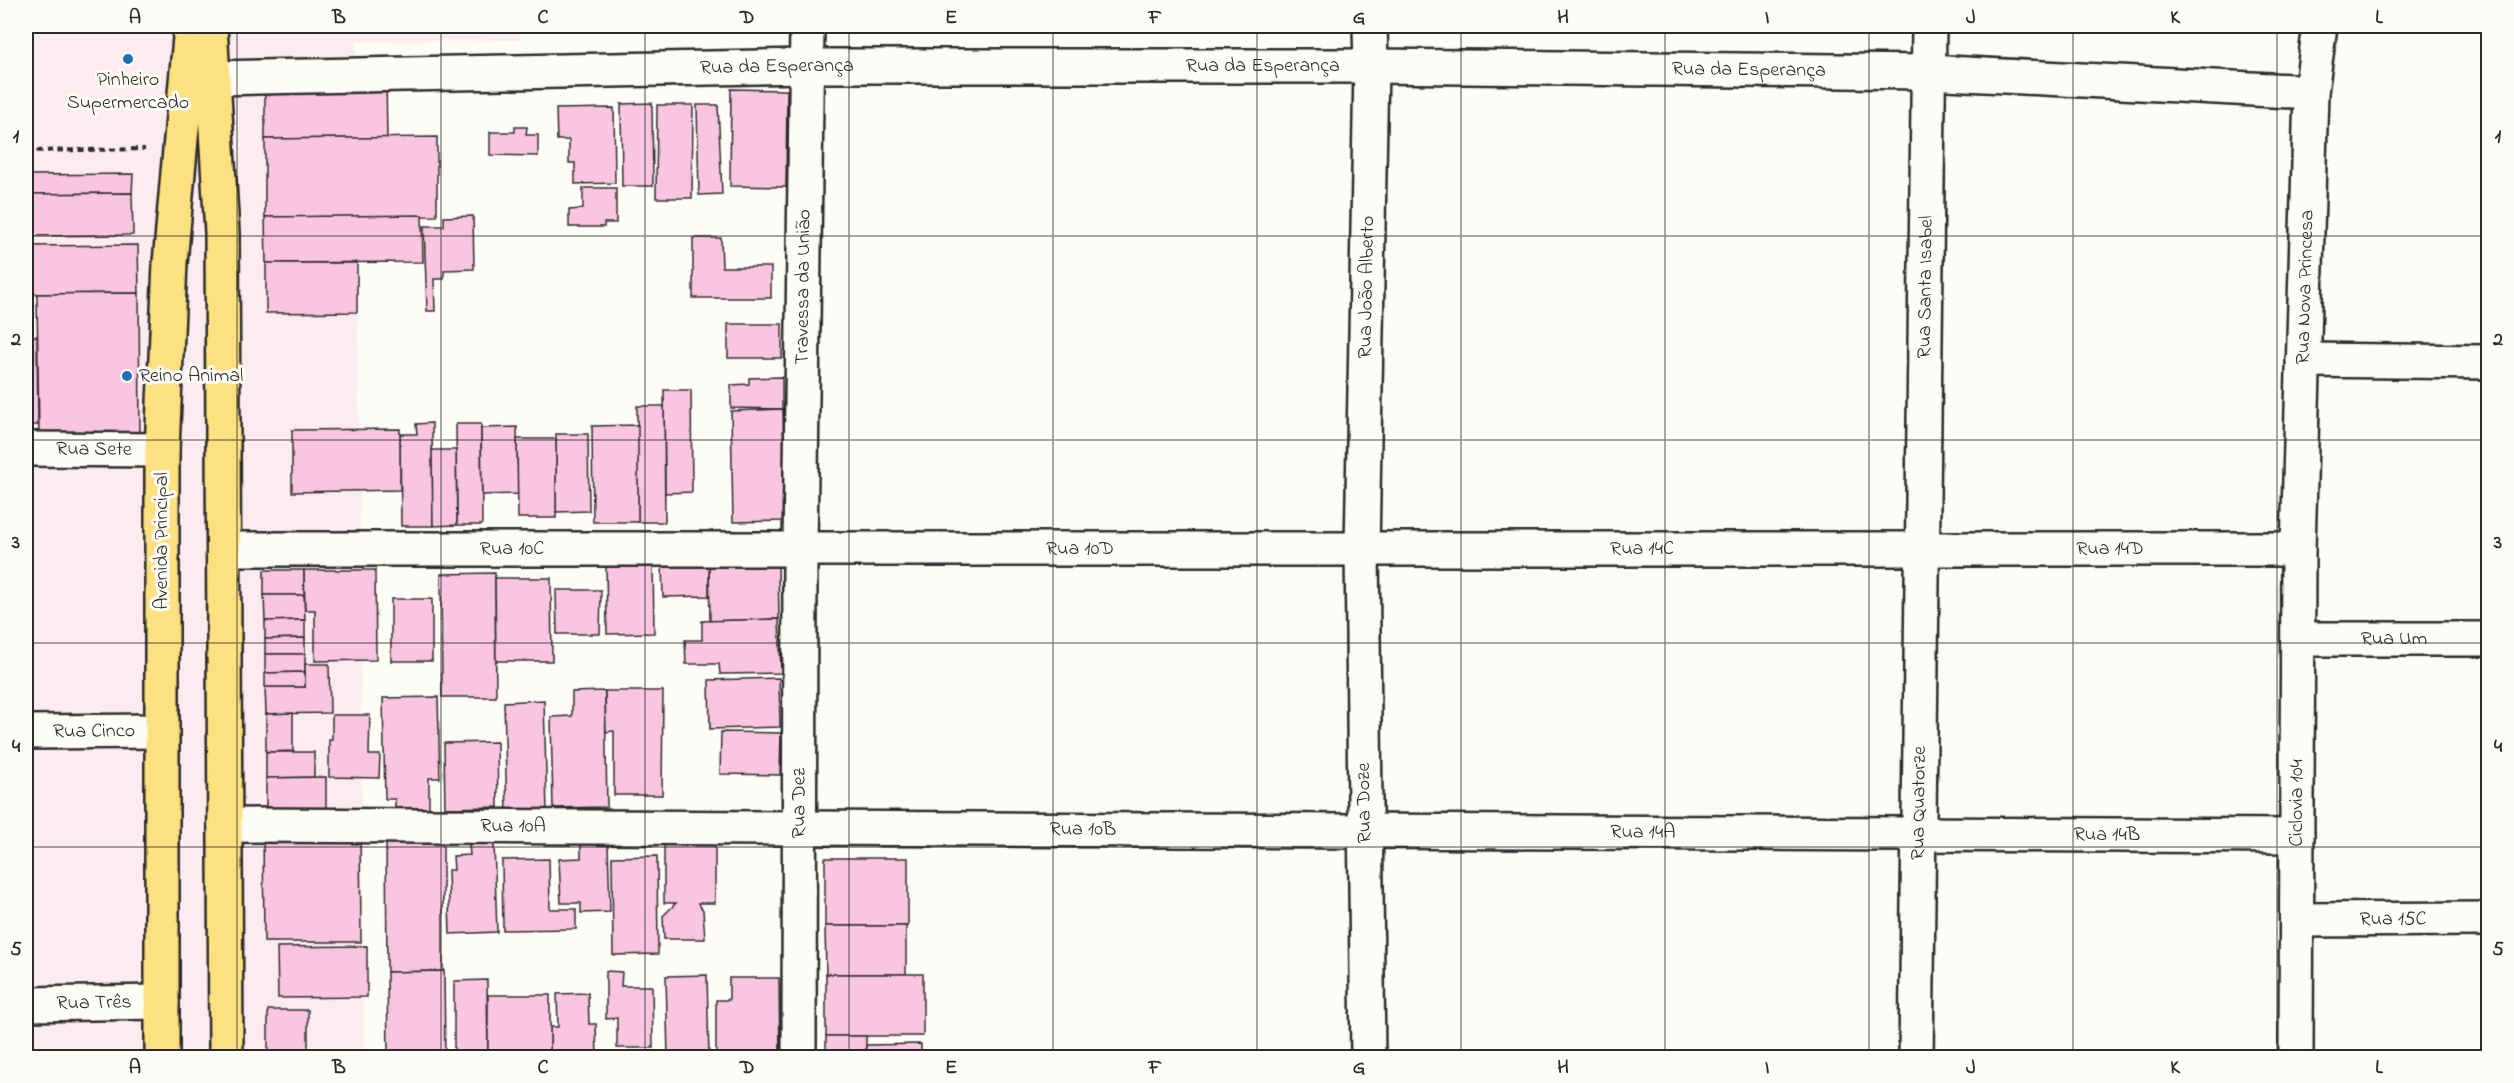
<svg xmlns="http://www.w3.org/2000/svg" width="2514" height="1083" font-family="'Indie Flower',sans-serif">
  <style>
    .built { fill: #fcecf0 }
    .building { fill: #fac5e1; stroke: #2b2b2b; stroke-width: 1.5 }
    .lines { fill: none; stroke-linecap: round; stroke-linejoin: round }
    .minor-casing { stroke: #2b2b2b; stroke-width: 38 }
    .primary-casing { stroke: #2b2b2b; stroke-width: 38 }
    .path { stroke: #2b2b2b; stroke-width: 4; stroke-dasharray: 6 4.5; stroke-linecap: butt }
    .minor { stroke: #fdfcf7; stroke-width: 33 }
    .primary { stroke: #fde080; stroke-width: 33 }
    .grid { fill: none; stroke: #2b2b2b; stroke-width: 1.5; stroke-opacity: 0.55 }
    .poi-dot { fill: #1f6fb2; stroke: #fdfcf7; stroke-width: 2 }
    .labels { text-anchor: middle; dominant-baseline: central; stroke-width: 6; stroke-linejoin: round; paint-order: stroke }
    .street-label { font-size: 20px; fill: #2b2b2b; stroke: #fdfcf7 }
    .poi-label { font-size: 20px; fill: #2b2b2b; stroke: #fdfcf7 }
    .neatline { fill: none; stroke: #2b2b2b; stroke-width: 2 }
    .grid-label { font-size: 20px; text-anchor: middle; font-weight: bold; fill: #2b2b2b }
  </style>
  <rect width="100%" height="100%" fill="#fdfcf7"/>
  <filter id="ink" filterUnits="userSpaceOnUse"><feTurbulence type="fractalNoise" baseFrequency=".0167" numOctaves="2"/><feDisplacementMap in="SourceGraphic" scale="12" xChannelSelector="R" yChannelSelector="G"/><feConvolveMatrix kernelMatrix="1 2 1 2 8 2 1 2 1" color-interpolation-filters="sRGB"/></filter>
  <g filter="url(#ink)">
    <path class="built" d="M26 26H520V40L356 42 364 1057H26Z"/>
    <g class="building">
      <path d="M386 80 387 138 265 139V81Z"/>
      <path d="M731 89 787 90 786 187 730 186Z"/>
      <path d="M652 103 653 186H622L621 104Z"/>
      <path d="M657 105H693L692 198H656Z"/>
      <path d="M697 105H718L722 194 699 195Z"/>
      <path d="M614 108 615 183 575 184V163H569V140H557L556 109Z"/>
      <path d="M515 127H527L526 135H538V156L490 155V132H515Z"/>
      <path d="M437 137V216L265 217V139Z"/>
      <path d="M133 174 132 193 26 194V175Z"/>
      <path d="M583 188H616V223H604V227H569V210L583 209Z"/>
      <path d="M132 193 133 235 26 236V194Z"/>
      <path d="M422 215 423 262 266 263 265 217Z"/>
      <path d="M473 216 474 269 444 270V279H434L435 311H427L424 226H444V217Z"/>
      <path d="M693 238H721L722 267H771V298H693Z"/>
      <path d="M138 245 139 293 26 294V246Z"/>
      <path d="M266 263H357V312L266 313Z"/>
      <path d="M139 293 140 437 39 438 37 294Z"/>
      <rect x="728" y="324" width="54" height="34"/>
      <path d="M37 336 38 425H26V337Z"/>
      <path d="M782 377V409L731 408V385L749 384V378Z"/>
      <path d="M664 390H691L692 492 665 493Z"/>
      <path d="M637 406H664L665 522H638Z"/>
      <path d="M783 409 786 521 733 522 731 411Z"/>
      <path d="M432 423 433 526H401L400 434H417L416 424Z"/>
      <path d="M456 424H481L482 525H457Z"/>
      <path d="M638 425V522H593L592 426Z"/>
      <path d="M517 427 518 494 482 495 481 428Z"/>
      <path d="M400 429V490L292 492V430Z"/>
      <path d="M556 434H588L589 511 556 512Z"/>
      <path d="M517 439H556V518H518Z"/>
      <path d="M432 450H456L457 525 433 526Z"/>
      <path d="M653 562 654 633 607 634 606 563Z"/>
      <path d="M778 563 779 619 710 621 709 565Z"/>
      <path d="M709 565V596L663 597 662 566Z"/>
      <rect x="264" y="570" width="40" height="25"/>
      <path d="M304 570H375L376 660 315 661V610H305Z"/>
      <path d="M495 573 496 697H442L441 574Z"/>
      <path d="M495 578H551L552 661H496Z"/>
      <path d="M556 590H601L600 634H557Z"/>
      <path d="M264 595H304L305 620 265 621Z"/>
      <rect x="391" y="599" width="41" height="62"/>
      <path d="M779 619 781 673 720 674 719 664H686L685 640H702V621Z"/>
      <path d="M305 620V638L265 639V621Z"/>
      <path d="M305 638V654H265V639Z"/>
      <path d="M265 654H305V672L265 673Z"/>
      <path d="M305 664H329L330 713 266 714 265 687H305Z"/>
      <path d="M305 672V687H265V673Z"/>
      <path d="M779 678 780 727 710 729 709 680Z"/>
      <path d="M605 691 607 807 553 808 551 717 572 716V692Z"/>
      <path d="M605 691H663L662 795H614V731L606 732Z"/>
      <path d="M438 697 440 778H429V813L395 814V799H385L383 698Z"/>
      <path d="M544 700 547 813 507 814 504 702Z"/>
      <path d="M293 713V751L266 752V714Z"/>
      <path d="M332 715H370L369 755H380L379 778 329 777V740H332Z"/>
      <path d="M721 732 781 733 780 775 720 774Z"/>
      <path d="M497 742 498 807 445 808 444 743Z"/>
      <path d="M266 752H314V777L266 778Z"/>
      <path d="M326 777V812H266V778Z"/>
      <path d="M263 830H360L361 942H264Z"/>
      <path d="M386 830H443V971L387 972Z"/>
      <path d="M581 843H608L610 912 581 913V903H561L559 859 581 858Z"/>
      <path d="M469 844H494L497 932 450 934 448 870H454L453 856 470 855Z"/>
      <path d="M664 845H715V903H698L703 910 705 939H664L663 916 676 903H664Z"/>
      <path d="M657 856 658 954 613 955 612 857Z"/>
      <rect x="825" y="858" width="83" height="68"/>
      <path d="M549 859 550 909H576V929L503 930 502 860Z"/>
      <path d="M825 926H906V974H826Z"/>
      <path d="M367 946V997L278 998 277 947Z"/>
      <path d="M444 971 445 1058H388L387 972Z"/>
      <path d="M606 971 622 972 621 986H652L653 1048H617V1018L606 1019Z"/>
      <rect x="826" y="974" width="97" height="62"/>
      <path d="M707 975 709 1058H668L666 976Z"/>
      <path d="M729 978H779L780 1058H716V1000H729Z"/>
      <path d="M487 980 488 1058H454V981Z"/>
      <path d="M588 993 589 1024H596L597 1058H550V1027H558L557 994Z"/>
      <rect x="488" y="995" width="62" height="63"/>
      <rect x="268" y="1010" width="40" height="48"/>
      <rect x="826" y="1036" width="40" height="22"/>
      <path d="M921 1044V1055H930V1058H866V1045Z"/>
    </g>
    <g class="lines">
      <defs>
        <g id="minor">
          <path id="s1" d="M213 78 806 66H1371L1928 72 2311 92"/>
          <path d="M2303 360 2488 362"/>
          <path id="s2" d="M26 449 162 450"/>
          <path id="s3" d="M224 549H2298"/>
          <path id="s4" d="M2298 639H2488"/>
          <path id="s5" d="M26 732 162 731"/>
          <path id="s6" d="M225 825 2297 836"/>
          <path id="s7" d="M2297 920 2488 919"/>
          <path id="s8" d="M26 1004 162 1002"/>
          <path id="s9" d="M799 1058 800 549 807 26"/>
          <path id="s10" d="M1368 1058 1362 549 1371 66 1370 26"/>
          <path id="s11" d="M1916 1058 1929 26"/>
          <path id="s12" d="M2296 1058 2298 549 2311 92 2320 26"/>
        </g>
        <g id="primary">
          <path d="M210 26 222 233 226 1058"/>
          <path d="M162 1058V450L170 263 191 26"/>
        </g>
      </defs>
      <use href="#minor" class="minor-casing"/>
      <use href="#primary" class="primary-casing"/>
      <path class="path" d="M26 151 145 149"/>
      <use href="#minor" class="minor"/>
      <use href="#primary" class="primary"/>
    </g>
  </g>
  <path class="grid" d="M237 26V1058M441 26V1058M645 26V1058M849 26V1058M1053 26V1058M1257 26V1058M1461 26V1058M1665 26V1058M1869 26V1058M2073 26V1058M2277 26V1058M26 236H2488M26 440H2488M26 643H2488M26 847H2488"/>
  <g class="poi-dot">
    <circle cx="128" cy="59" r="6"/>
    <circle cx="127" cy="376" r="6"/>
  </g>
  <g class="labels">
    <g class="street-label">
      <text stroke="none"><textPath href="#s1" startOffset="1050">Rua da Esperança</textPath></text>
      <text stroke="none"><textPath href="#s1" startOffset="564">Rua da Esperança</textPath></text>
      <text stroke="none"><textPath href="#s1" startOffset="1536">Rua da Esperança</textPath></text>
      <text stroke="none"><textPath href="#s9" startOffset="771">Travessa da União</textPath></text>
      <text stroke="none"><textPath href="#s10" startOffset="771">Rua João Alberto</textPath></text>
      <text stroke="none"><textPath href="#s11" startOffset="771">Rua Santa Isabel</textPath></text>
      <text stroke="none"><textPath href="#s12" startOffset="771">Rua Nova Princesa</textPath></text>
      <text stroke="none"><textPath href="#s2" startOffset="68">Rua Sete</textPath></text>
      <text transform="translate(162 541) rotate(-90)">Avenida Principal</text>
      <text stroke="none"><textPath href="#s3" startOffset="288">Rua 10C</textPath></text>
      <text stroke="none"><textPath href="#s3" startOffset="856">Rua 10D</textPath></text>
      <text stroke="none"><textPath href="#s3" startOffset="1418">Rua 14C</textPath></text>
      <text stroke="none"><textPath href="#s3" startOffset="1886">Rua 14D</textPath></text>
      <text stroke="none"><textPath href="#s4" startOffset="96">Rua Um</textPath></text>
      <text stroke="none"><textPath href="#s5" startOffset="68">Rua Cinco</textPath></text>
      <text stroke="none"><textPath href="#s9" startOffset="255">Rua Dez</textPath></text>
      <text transform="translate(1365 803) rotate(-91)">Rua Doze</text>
      <text stroke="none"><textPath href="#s11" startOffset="255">Rua Quatorze</textPath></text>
      <text stroke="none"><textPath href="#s12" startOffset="255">Ciclovia 104</textPath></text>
      <text stroke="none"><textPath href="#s6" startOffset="288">Rua 10A</textPath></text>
      <text stroke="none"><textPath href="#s6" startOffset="858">Rua 10B</textPath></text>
      <text stroke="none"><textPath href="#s6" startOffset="1418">Rua 14A</textPath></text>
      <text stroke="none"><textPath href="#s6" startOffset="1882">Rua 14B</textPath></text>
      <text stroke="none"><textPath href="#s7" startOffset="96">Rua 15C</textPath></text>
      <text stroke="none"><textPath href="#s8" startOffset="68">Rua Três</textPath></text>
    </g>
    <g class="poi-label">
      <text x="128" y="80">Pinheiro<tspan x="128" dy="23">Supermercado</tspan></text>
      <text x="139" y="376" text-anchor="start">Reino Animal</text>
    </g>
  </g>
  <rect width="2514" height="1083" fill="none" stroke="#fdfcf7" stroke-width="66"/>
  <rect x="33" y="33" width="2448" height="1017" class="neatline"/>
  <g class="grid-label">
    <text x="135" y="23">A</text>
    <text x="339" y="23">B</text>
    <text x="543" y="23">C</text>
    <text x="747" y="23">D</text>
    <text x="951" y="23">E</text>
    <text x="1155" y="23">F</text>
    <text x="1359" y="23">G</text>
    <text x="1563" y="23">H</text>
    <text x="1767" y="23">I</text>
    <text x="1971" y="23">J</text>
    <text x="2175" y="23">K</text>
    <text x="2379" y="23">L</text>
    <text x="16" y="142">1</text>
    <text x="2498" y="142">1</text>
    <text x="16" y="345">2</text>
    <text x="2498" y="345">2</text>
    <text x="16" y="548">3</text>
    <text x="2498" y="548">3</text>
    <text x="16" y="752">4</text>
    <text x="2498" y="752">4</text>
    <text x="16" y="955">5</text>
    <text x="2498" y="955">5</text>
    <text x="135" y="1073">A</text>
    <text x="339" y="1073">B</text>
    <text x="543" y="1073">C</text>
    <text x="747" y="1073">D</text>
    <text x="951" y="1073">E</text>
    <text x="1155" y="1073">F</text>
    <text x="1359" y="1073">G</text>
    <text x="1563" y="1073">H</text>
    <text x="1767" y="1073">I</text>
    <text x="1971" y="1073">J</text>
    <text x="2175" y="1073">K</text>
    <text x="2379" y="1073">L</text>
  </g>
</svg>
